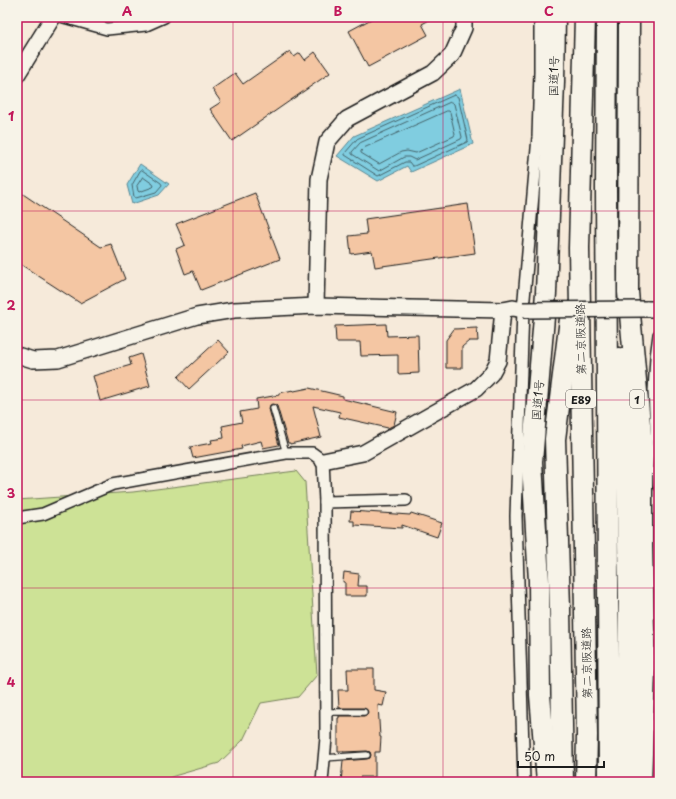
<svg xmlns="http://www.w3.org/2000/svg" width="676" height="799" font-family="'Playpen Sans','Klee One',sans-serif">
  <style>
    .green { fill: #cde296; stroke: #747f59 }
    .water { fill: #80cde0; stroke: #588692 }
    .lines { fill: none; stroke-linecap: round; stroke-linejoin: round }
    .shore { stroke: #44636a; stroke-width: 1 }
    .building { fill: #f4c6a3; stroke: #1c1c1c }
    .lane-casing { stroke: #1c1c1c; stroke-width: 8 }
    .street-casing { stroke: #1c1c1c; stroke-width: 14 }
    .secondary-casing { stroke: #1c1c1c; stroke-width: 18 }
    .highway-casing { stroke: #1c1c1c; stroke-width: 23 }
    .lane { stroke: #f7f3e8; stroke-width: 5.5 }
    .street { stroke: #f7f3e8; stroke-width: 11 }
    .secondary { stroke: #f7f3e8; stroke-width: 15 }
    .highway { stroke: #f7f3e8; stroke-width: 20 }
    .secondary-bridge-casing { stroke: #1c1c1c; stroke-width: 18; stroke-linecap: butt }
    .secondary-bridge { stroke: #f7f3e8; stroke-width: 15 }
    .grid { fill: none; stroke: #c2185b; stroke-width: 1; stroke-opacity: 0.55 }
    .labels { text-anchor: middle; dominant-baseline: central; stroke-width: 3; stroke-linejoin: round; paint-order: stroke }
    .shield { fill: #f7f3e8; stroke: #5e5c59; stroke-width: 1 }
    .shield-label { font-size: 11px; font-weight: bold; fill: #1c1c1c }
    .street-label { font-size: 12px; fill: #1c1c1c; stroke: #f7f3e8 }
    .neatline { fill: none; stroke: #c2185b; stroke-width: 1.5 }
    .grid-label { font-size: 13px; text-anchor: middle; font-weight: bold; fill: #c2185b }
  </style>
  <rect width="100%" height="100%" fill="#f6eada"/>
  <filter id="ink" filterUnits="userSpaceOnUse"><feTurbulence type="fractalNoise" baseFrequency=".025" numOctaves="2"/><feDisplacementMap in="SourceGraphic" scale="8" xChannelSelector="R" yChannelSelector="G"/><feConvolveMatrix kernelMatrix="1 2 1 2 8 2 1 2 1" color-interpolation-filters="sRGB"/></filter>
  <g filter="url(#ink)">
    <path class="green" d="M296 471 305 482 317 675 298 697 261 703 243 740 219 763 174 776 159 782H17V500L133 492Z"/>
    <g class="water">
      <path d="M460 89 473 144 411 172 407 166 378 181 337 156 354 136Z"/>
      <path d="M140 164 169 184 159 195 132 204 127 185Z"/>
    </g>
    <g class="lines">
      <g class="shore">
        <path d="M455 95 458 97 468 140 467 142 414 166H412L409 162H405L378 176 345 155V153L357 139Z"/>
        <path d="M451 102 453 103 454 104 462 137 461 139 415 160 409 157H404L379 171 352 154V152L360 143Z"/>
        <path d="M447 111H449L450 112 455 134 454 136 416 153 407 151 401 152 379 164 361 153V151L364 148Z"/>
        <path d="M142 170 161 183 162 185 156 192 136 198 134 197 132 185 140 171Z"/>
        <path d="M143 177 153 184 154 186 153 187 139 192 138 191 137 186Z"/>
      </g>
    </g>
    <g class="building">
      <path d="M375 17H435L422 24 428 35 368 67 349 31Z"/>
      <path d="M290 51 294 57 300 53 305 60 315 52 330 73 232 141 210 109 221 102 212 89 235 73 243 84Z"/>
      <path d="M17 190 101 247 111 244 125 279 80 303 17 262Z"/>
      <path d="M255 193 280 259 201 290 193 271 185 274 176 249 185 245 176 224Z"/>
      <path d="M468 204 475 253 375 267 372 251 351 254 349 236 367 234 365 219Z"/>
      <path d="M386 324 387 336 418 335 419 373 398 374V355L361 356 360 342H336L335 326Z"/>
      <path d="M477 328 478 341H469L462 347V368H446V340L454 329Z"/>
      <path d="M218 340 229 352 189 389 178 377Z"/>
      <path d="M141 354 150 386 100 401 93 376 131 365 129 358Z"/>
      <path d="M309 388 343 396V399L397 412 394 425 388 428 339 417 340 412 313 406 321 437 290 444V443H288L277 406 276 405 272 404 270 405 269 409 279 445 263 448 261 441 241 446 242 449 193 458 190 447 212 443 211 440 224 438 222 426 242 422 240 412 257 409 256 399 279 395V393L293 390 294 391Z"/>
      <path d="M351 511 410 515 411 513 442 523 437 537 402 525V528L354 525V521H350Z"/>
      <path d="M344 572 359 574 358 586H367V596H345V582H343Z"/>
      <path d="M347 669H374V690L386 692 383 706 378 705 380 737H381L380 752H375V777H360V782H341L343 761 367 759 370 758 371 755 370 752 367 751 343 752V751H338V718H339V716H364L367 714 368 712 367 710 364 708H339L338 690H348Z"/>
    </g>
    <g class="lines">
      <defs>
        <g id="lane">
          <path d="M273 408 286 453"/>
          <path d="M326 712H364"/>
          <path d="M324 758 367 755"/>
        </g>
        <g id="street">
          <path d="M64 17 107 29 146 25 164 17"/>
          <path d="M659 335 656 357 654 391 659 485"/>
          <path d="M325 502 406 500"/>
          <path d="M17 518 43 514 113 484 286 453H312L323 461 325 502 326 738 322 782"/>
          <path d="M524 782 516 516 523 310 538 137 540 72V17"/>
        </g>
        <g id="secondary">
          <path d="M17 75 53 17"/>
          <path d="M316 306 319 179 327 142 347 119 433 73 452 55 464 28V17"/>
          <path d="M646 309H659"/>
          <path d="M17 355 33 360 58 359 197 316 234 310 316 306 503 310 513 308 523 310"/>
          <path d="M323 461 363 453 476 389 491 374 498 361 503 310"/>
        </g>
        <g id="highway">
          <path d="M585 17 579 248 587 735 586 782"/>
          <path d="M607 17 606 187 609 782"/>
          <path d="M629 17 628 292 642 447V547L645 671 641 782"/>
          <path d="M619 358 626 432 629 597 626 782"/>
          <path d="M547 782 540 695 539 581 532 462 546 293 554 82 555 17"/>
          <path d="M563 782 560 609 555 439 570 319"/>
        </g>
      </defs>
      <use href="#lane" class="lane-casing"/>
      <use href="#street" class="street-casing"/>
      <use href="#secondary" class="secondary-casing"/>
      <use href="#highway" class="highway-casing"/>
      <use href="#lane" class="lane"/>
      <use href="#street" class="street"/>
      <use href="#secondary" class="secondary"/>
      <use href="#highway" class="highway"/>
      <defs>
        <path id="secondary-bridge" d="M523 310 646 309"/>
      </defs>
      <use href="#secondary-bridge" class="secondary-bridge-casing"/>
      <use href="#secondary-bridge" class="secondary-bridge"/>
    </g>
  </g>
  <path class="grid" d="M233 17V782M443 17V782M17 211H659M17 400H659M17 588H659"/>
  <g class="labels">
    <g class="shield">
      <rect x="566" y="390" width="30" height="18" rx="3"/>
      <rect x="630" y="390" width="14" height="18" rx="3"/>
    </g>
    <g class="shield-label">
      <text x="581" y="399">E89</text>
      <text x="637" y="399">1</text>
    </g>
    <g class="street-label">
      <text transform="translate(553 76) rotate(-89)">国道1号</text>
      <text transform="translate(580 339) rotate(-91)">第二京阪道路</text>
      <text transform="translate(537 400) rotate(-85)">国道1号</text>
      <text transform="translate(586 663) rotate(-91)">第二京阪道路</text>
    </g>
  </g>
  <rect width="676" height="799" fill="none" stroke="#f7f3e8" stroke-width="44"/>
  <path d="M518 761v6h86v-6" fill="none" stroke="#1c1c1c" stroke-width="2"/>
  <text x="524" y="761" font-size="12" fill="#1c1c1c" stroke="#f7f3e8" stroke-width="3" paint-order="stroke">50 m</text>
  <rect x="22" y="22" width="632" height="755" class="neatline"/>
  <g class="grid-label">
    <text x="127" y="16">A</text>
    <text x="338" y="16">B</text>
    <text x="549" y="16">C</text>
    <text x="11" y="121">1</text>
    <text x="11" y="310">2</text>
    <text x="11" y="498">3</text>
    <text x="11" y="687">4</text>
  </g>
</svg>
